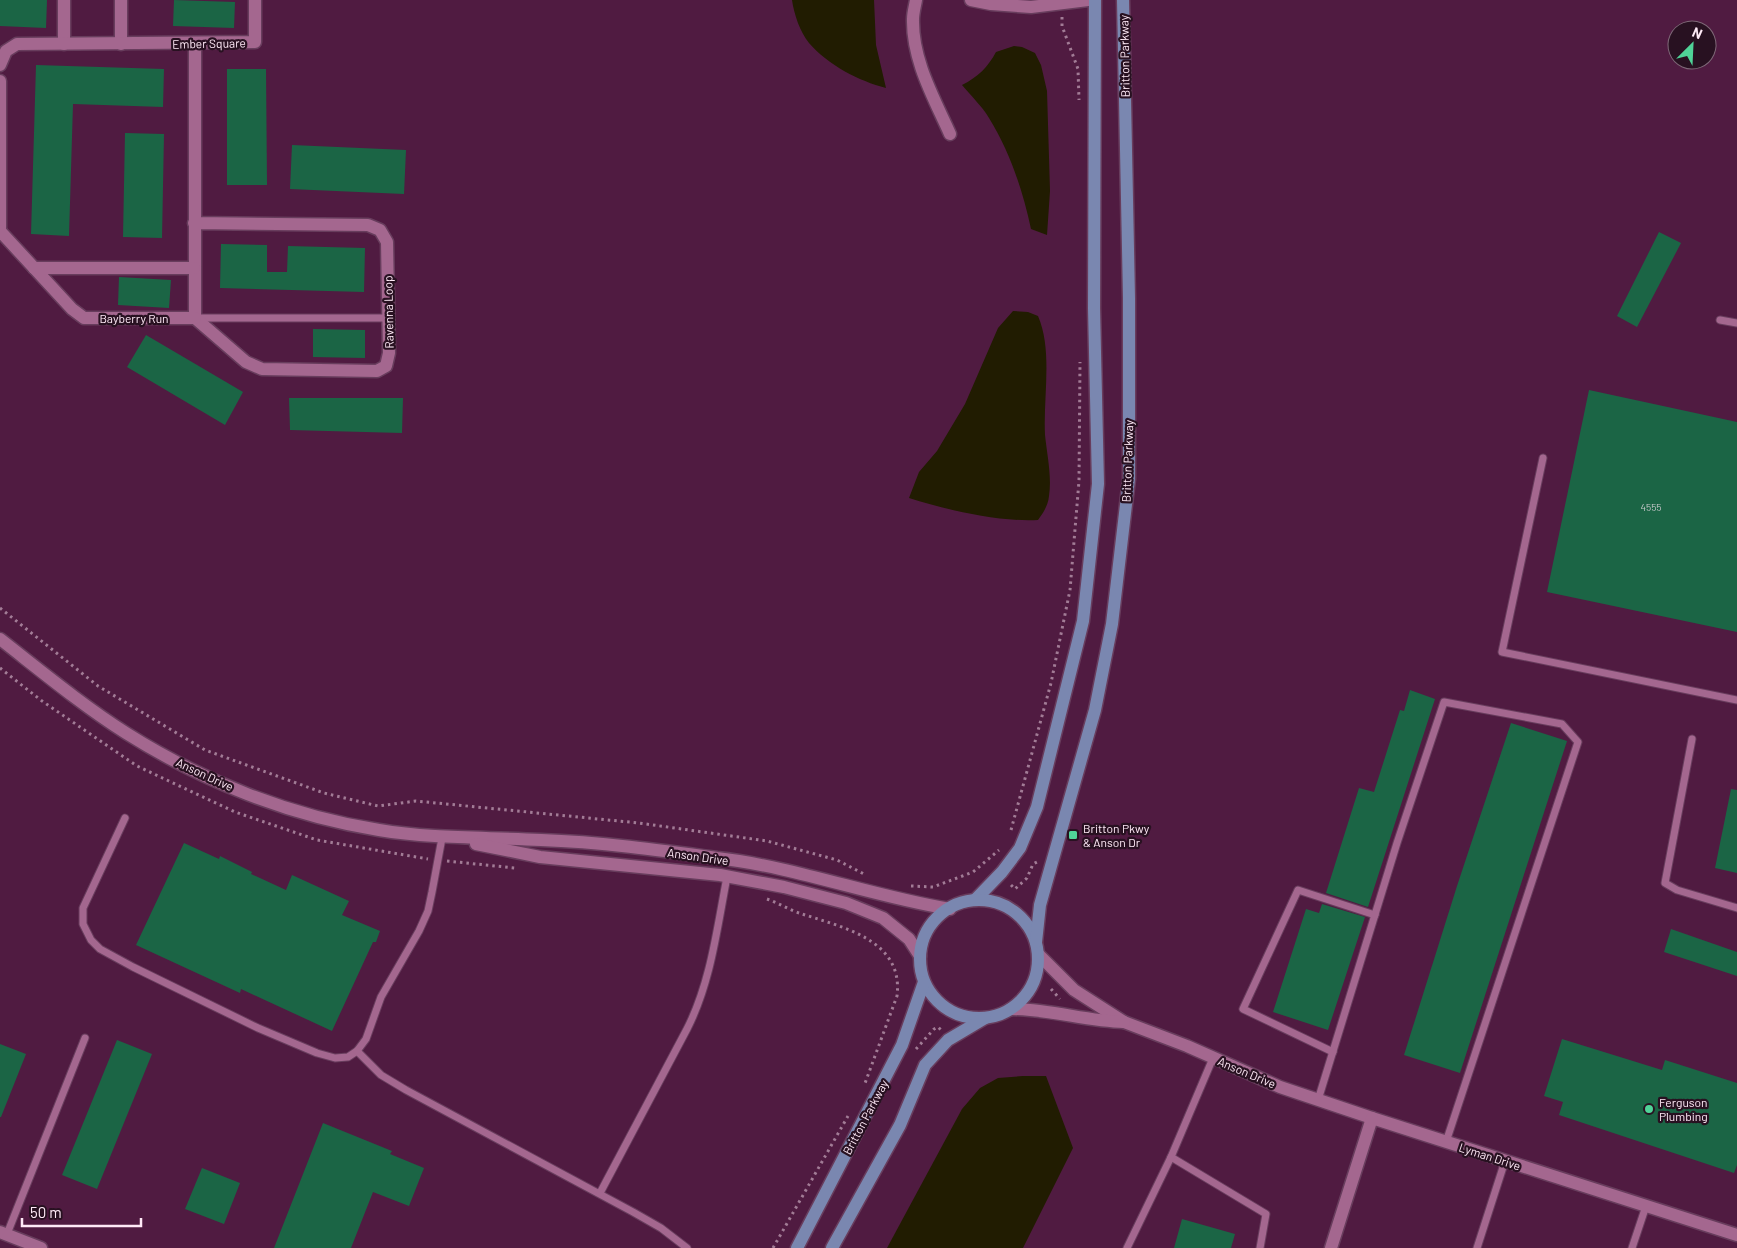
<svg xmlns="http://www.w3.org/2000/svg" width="1737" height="1248" font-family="Barlow,sans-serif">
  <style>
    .water { fill: #211c01 }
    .building { fill: #1b6545 }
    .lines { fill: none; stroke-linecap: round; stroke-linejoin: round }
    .service-casing { stroke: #683d5d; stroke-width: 9 }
    .minor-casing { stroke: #683d5d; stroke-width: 15 }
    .tertiary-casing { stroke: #683d5d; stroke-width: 15 }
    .secondary-casing { stroke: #683d5d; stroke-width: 15 }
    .path { stroke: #a27c96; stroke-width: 3; stroke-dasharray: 2.5 4; stroke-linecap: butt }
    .service { stroke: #a4678f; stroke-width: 7 }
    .minor { stroke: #a4678f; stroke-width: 12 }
    .tertiary { stroke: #a4678f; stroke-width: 12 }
    .secondary { stroke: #7a87b0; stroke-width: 12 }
    .poi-dot { fill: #50d398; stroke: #281121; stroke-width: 2 }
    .labels { text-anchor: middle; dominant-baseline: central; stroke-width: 4.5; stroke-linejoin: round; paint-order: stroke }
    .number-label { font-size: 10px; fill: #c6c9ca }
    .street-label { font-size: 12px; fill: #ffeaf7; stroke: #281121 }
    .poi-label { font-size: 12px; fill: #ffeaf7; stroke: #281121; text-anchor: start }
  </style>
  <rect width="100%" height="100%" fill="#501b41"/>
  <g class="water">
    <path d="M792 0H874L876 45 886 88C859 81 828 65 809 43 800 32 794 14 792 0Z"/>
    <path d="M1014 46 1022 47 1035 53 1041 65 1047 91 1050 191 1047 235 1031 229C1023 191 1010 152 989 118 982 106 971 96 962 85 978 77 988 67 996 52Z"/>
    <path d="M1013 311 1028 312 1038 316C1053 351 1043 397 1045 435 1047 455 1052 476 1049 496 1048 506 1043 513 1038 520 997 522 948 510 909 498L919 472 937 451 965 404 998 328Z"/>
    <path d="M1023 1076H1046L1073 1148 1023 1248H887L962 1109 980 1088 998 1078Z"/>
  </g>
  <g class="building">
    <path d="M0 0H47L46 28 0 26Z"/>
    <path d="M174 0 235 2 234 28 173 26Z"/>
    <path d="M36 65 164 69 163 107 73 104 69 236 31 234Z"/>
    <path d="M227 69H266L267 185H227Z"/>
    <path d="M125 133 164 134 162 238 123 237Z"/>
    <path d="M292 145 406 150 404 194 290 189Z"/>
    <path d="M1659 232 1681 243 1637 327 1617 316Z"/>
    <path d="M221 244 267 245V272H287L288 246 365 248 364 292 220 288Z"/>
    <path d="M119 277 171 280 169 308 118 305Z"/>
    <path d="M313 329 365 330V358L313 357Z"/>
    <path d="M146 335 243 392 225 425 127 367Z"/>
    <path d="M1589 390 1737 422V632L1547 592Z"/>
    <path d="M289 398H403L402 433 290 430Z"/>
    <path d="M1410 690 1435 699 1368 907 1326 893 1359 788 1374 792 1400 710 1404 711Z"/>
    <path d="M1511 723 1567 741 1460 1073 1404 1055 1457 886Z"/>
    <path d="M1731 789 1737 790V873L1715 868Z"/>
    <path d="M184 843 219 859 220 856 252 872 251 874 286 890 292 875 349 901 342 915 380 931 376 942H373L332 1031 241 989 240 993 136 945Z"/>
    <path d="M1322 904 1365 917 1328 1030 1273 1012 1306 909 1319 913Z"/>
    <path d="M1671 929 1737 952V976L1664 952Z"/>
    <path d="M1562 1039 1662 1070 1665 1060 1737 1083V1165L1734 1173 1559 1115 1563 1102 1544 1096Z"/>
    <path d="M117 1040 152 1054 97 1189 62 1175Z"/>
    <path d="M0 1044 26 1054 1 1117H0Z"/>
    <path d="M323 1123 392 1151 390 1154 424 1168 409 1206 373 1192 351 1248H274Z"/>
    <path d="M202 1168 240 1183 224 1224 185 1209Z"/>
    <path d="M1182 1219 1235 1234 1231 1248H1174Z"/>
  </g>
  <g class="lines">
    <defs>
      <g id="service">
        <path d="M195 318H388"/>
        <path d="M1720 320 1737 323"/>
        <path d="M1543 458 1502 652 1737 700"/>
        <path d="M1692 739 1665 883 1677 890 1737 908"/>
        <path d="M125 818 83 908V924L91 940 100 949 133 967 258 1028 317 1053 335 1058 348 1057 357 1051 366 1039 381 997 419 931 428 911 432 892 442 838"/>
        <path d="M357 1051 381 1075 406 1090 633 1212 661 1228 687 1248"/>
        <path d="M1333 1052 1243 1009 1298 890 1375 915"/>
        <path d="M1213 1058 1171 1157 1266 1214 1260 1248"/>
        <path d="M1318 1100 1397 843 1444 702 1562 724 1578 742 1446 1142"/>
        <path d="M600 1193 687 1029C711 982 717 928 727 877"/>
        <path d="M7 1234 85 1038"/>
        <path d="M1127 1248 1171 1157"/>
        <path d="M1477 1248 1505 1161"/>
        <path d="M1632 1248 1646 1206"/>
      </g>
      <g id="minor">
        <path d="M64 0V44"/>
        <path d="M916 0C915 6 913 13 913 19 912 60 934 98 950 134"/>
        <path d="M971 0 991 4 1031 7 1088 0"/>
        <path d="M121 44V0"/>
        <path d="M0 65 6 51 17 44 255 42V0"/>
        <path d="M0 81V232"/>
        <path d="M194 223 368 225 380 230 387 242 389 353 386 366 377 371 262 369 246 362 195 318V43"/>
        <path d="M0 231 72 309 84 318H195"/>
        <path d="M34 268H194"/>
        <path d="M1038 954 1074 990 1124 1022 1187 1046 1280 1087 1372 1118 1737 1235"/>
        <path d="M1011 1009C1050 1009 1086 1021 1124 1022"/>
        <path d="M0 1232 41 1248"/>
        <path d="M1331 1248 1372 1118"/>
      </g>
      <g id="tertiary">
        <path d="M0 639C41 671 82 705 126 733 202 781 290 816 379 830 433 839 487 837 541 840 600 842 659 850 717 858 796 867 871 896 950 909"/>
        <path d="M476 844 540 857 720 875 784 887 846 903 883 918 909 939 920 956"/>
      </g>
      <g id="secondary">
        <path d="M975 900 1002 872 1020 848 1037 807 1083 621 1098 484 1094 308 1095 0"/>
        <circle cx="979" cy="959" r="59"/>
        <path d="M1036 942 1040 905 1095 710 1112 624 1129 479V298L1123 0"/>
        <path d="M797 1248 902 1045 924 982"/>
        <path d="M832 1248 900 1125 925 1065 948 1040 985 1018"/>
      </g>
    </defs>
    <use href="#service" class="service-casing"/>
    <use href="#minor" class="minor-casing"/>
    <use href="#tertiary" class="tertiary-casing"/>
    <use href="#secondary" class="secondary-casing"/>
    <g class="path">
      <path d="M1062 17V26L1078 69 1079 100"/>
      <path d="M0 608 98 686 205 750 324 793 378 806 416 801 639 823 767 841 837 860 864 874"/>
      <path d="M0 668 42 701 137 766 235 812 317 840 428 859"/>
      <path d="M1011 830 1051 683 1070 590 1079 481 1080 362"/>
      <path d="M447 861 515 868"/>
      <path d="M1011 885 1015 889 1027 878 1033 864 1037 862 1040 863"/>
      <path d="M911 886 933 887 973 872 999 850"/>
      <path d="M767 899C778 903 788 909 799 913 841 927 904 939 897 996L864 1086"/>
      <path d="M1051 989 1060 999"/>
      <path d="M916 1049 934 1029 938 1027 941 1030"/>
      <path d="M773 1248 848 1116"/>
    </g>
    <use href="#service" class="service"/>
    <use href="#minor" class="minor"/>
    <use href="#tertiary" class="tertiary"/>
    <use href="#secondary" class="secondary"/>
  </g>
  <g class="poi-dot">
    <rect x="1068" y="830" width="10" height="10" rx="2.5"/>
    <circle cx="1649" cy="1109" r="5"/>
  </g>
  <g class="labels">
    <g class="number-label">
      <text x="1651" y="507">4555</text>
    </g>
    <g class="street-label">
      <text transform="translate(209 43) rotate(-1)">Ember Square</text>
      <text transform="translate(1124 56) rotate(-91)">Britton Parkway</text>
      <text transform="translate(388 312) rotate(-91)">Ravenna Loop</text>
      <text x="134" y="318">Bayberry Run</text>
      <text transform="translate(1127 461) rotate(-88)">Britton Parkway</text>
      <text transform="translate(205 774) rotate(25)">Anson Drive</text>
      <text transform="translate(698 856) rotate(8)">Anson Drive</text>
      <text transform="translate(1247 1072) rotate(23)">Anson Drive</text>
      <text transform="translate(865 1117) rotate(-62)">Britton Parkway</text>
      <text transform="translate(1490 1156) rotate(18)">Lyman Drive</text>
    </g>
    <g class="poi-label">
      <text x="1083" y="828">Britton Pkwy<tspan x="1083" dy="14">&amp; Anson Dr</tspan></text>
      <text x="1659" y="1102">Ferguson<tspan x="1659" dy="14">Plumbing</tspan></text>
    </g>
  </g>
  <g transform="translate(1692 45) rotate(24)"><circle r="24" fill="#281121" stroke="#7e6877"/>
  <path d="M0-4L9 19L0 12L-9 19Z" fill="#50d398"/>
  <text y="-8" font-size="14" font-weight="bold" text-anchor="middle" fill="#ffeaf7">N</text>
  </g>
  <path d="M22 1218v8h119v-8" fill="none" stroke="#ffeaf7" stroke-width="2.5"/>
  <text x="30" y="1218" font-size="15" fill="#ffeaf7" stroke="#281121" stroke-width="4" paint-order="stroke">50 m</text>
</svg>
